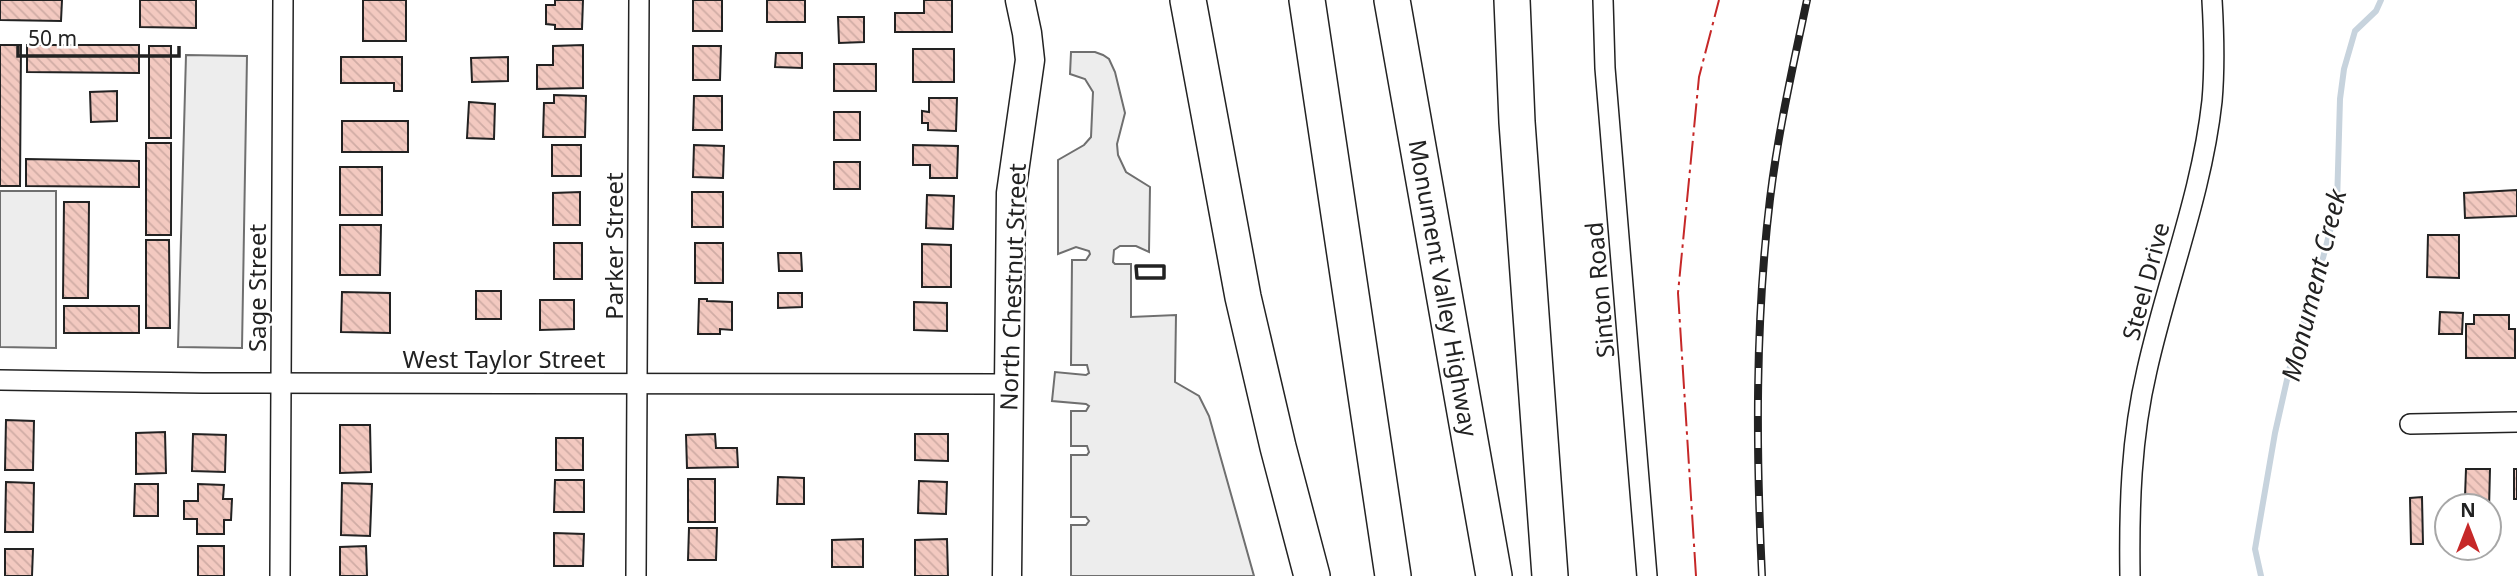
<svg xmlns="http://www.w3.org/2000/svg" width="2517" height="576" font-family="'Noto Sans',sans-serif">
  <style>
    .parking { fill: #ededed; stroke: #6f6f6f; stroke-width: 2 }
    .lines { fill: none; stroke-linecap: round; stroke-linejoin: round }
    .stream { stroke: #c7d3dd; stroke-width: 6 }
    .building { fill: url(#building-back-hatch); stroke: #222; stroke-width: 2 }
    .minor-casing { stroke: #222; stroke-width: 22 }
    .secondary-casing { stroke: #222; stroke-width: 31 }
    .motorway-casing { stroke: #222; stroke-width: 38 }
    .minor { stroke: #fff; stroke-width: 19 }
    .secondary { stroke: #fff; stroke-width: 28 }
    .motorway { stroke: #fff; stroke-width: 35 }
    .rail-casing { stroke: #222; stroke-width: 8 }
    .rail { stroke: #fff; stroke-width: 5; stroke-dasharray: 16; stroke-linecap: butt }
    .wall { stroke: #222; stroke-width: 3.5 }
    .power { stroke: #c62828; stroke-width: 2; stroke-dasharray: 24 5 3.5 5; stroke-linecap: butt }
    .labels { text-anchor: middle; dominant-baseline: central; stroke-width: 5; stroke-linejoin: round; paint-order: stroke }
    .street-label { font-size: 24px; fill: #222; stroke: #fff }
    .water-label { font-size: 26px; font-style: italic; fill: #222; stroke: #fff }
  </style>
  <defs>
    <pattern id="building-back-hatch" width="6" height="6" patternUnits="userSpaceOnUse" patternTransform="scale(1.75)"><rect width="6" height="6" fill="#f3c9c0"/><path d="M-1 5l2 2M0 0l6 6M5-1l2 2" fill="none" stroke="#d0aca5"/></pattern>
  </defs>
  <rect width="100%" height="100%" fill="#fff"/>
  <g class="parking">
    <path d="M1071 52H1095L1103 55 1109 59 1115 72 1125 113 1117 144 1118 155 1126 172 1150 187 1149 252 1136 246H1120L1114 250 1113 262 1115 264H1131V317L1176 315 1175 382 1199 396 1209 416 1254 576H1071V525H1086L1089 521 1086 517H1071V455H1087L1089 452 1087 446H1071V411H1086L1089 406 1086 404 1052 401 1055 372 1086 375 1089 373 1087 365H1071L1072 260H1086L1090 254 1089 251 1076 247 1058 254V160L1084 145 1091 137 1093 92 1085 79 1070 74Z"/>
    <path d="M186 55 247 56 242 348 178 347Z"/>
    <path d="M0 191H56V348L0 347Z"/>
  </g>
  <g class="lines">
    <path class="stream" d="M2261 576 2255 549 2275 433 2291 362 2317 281 2337 204 2340 99 2344 69 2355 31 2376 11 2381 0"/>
  </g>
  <g class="building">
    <path d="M0 0H62L61 21 0 20Z"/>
    <path d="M140 0H196V28L140 27Z"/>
    <rect x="363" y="0" width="43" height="41"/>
    <path d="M555 0H583L582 29H555V25L546 24V5H555Z"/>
    <rect x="693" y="0" width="29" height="31"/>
    <rect x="767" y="0" width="38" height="22"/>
    <path d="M924 0H952V32H895V13H924Z"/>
    <path d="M838 17H864V42L839 43Z"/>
    <path d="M0 45H21L20 186H0Z"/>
    <path d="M27 45H139V73L27 72Z"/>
    <path d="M583 45V88L537 89V65H553V46Z"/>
    <rect x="149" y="46" width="22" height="92"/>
    <path d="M693 46H721L720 80H693Z"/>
    <rect x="913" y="49" width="41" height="33"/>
    <path d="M776 53H802V68L775 67Z"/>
    <path d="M341 57H402V91H394V83H341Z"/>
    <path d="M508 57V81L472 82 471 58Z"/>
    <rect x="834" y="64" width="42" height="27"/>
    <path d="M117 91V121L91 122 90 92Z"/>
    <path d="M554 95 586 96 585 137H543L544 103H554Z"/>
    <path d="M694 96H722V130H693Z"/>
    <path d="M929 98H957L956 131 928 130V123H922V111L929 112Z"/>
    <path d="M469 102 495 104 494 139 467 138Z"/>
    <rect x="834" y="112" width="26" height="28"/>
    <rect x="342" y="121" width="66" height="31"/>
    <rect x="146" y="143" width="25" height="92"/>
    <rect x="552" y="145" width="29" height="31"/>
    <path d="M694 145 724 146 723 178 693 177Z"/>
    <path d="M913 145 958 146 957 178H930V165H913Z"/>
    <path d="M26 159 139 161V187L26 186Z"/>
    <rect x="834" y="162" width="26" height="27"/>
    <rect x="340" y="167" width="42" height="48"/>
    <path d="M2517 190V216L2465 218 2464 193Z"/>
    <path d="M580 192V225H553V193Z"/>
    <rect x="692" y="192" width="31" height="35"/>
    <path d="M927 195 954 196 953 229 926 228Z"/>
    <path d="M64 202H89L88 298H63Z"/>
    <path d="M340 225H381L380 275H340Z"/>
    <path d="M2428 235H2459V278L2427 277Z"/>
    <path d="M146 240H169L170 328H146Z"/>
    <rect x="554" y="243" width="28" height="36"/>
    <rect x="695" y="243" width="28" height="40"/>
    <path d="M922 244 951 245V287H922Z"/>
    <path d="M778 253H801L802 271H779Z"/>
    <rect x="476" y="291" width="25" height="28"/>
    <path d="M342 292 390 293V333L341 332Z"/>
    <path d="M778 293H802V307L778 308Z"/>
    <path d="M699 299H707V301L732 302V330L720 329V334H698Z"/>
    <path d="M540 300H574V329L540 330Z"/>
    <path d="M914 302 947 303V331L914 330Z"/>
    <rect x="64" y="306" width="75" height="27"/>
    <path d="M2440 312 2463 313 2462 334H2439Z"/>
    <path d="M2474 315H2509V329H2515V358H2466V324H2474Z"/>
    <path d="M6 420 34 421 33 470H5Z"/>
    <path d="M340 425H370L371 472 340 473Z"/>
    <path d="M165 432 166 473 136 474V433Z"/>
    <path d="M193 434 226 435 225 472 192 471Z"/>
    <path d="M715 434 716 448H737L738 467 687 468 686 435Z"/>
    <path d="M915 434H948V461L915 460Z"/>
    <rect x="556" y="438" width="27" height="32"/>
    <path d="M2466 469H2490L2489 509V506H2456L2457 497H2465Z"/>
    <rect x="2514" y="469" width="3" height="30"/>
    <path d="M778 477 804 478V504H777Z"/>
    <rect x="688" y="479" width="27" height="43"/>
    <path d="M555 480H584V512H554Z"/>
    <path d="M919 481 947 482 946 514 918 513Z"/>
    <path d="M6 482 34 483 33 532H5Z"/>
    <path d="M342 483 372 484 370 536 341 535Z"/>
    <path d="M135 484H158V516H134Z"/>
    <path d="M198 484 224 485 223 499H232L231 520H224V534H197V519H184V501H198Z"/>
    <path d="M2422 497 2423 544H2411L2410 498Z"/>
    <path d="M689 528H717L716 560H688Z"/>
    <path d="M554 533 584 534 583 566H554Z"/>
    <path d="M863 539V567H832V540Z"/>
    <path d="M947 539 948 576H915V540Z"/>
    <rect x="198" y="546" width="26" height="30"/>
    <path d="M366 546 367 576H340V547Z"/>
    <path d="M5 549H33L32 576H5Z"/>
  </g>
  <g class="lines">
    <defs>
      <g id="minor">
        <path d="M1603 0 1605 68 1647 576"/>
        <path d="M0 380 203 383 1009 384"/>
        <path d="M2410 424 2517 422"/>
        <path d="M280 576 283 0"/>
        <path d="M636 576 639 0"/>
        <path d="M2130 576C2129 506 2131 438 2147 370 2167 280 2202 193 2212 101 2215 67 2214 34 2212 0"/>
      </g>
      <path id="secondary" d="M1007 576 1011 193 1030 60 1027 33 1020 0"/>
      <g id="motorway">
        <path d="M1188 0 1243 297 1278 447 1312 576"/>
        <path d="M1307 0 1393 576"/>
        <path d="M1392 0 1494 576"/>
        <path d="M1512 0 1517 122 1550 576"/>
      </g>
    </defs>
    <use href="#minor" class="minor-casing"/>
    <use href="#secondary" class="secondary-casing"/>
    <use href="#motorway" class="motorway-casing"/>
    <use href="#minor" class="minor"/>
    <use href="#secondary" class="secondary"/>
    <use href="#motorway" class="motorway"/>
    <defs>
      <path id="rail" d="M1762 576C1756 450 1755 324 1770 199 1778 132 1793 66 1807 0"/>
    </defs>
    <use href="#rail" class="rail-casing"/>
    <use href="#rail" class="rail"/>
    <path class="wall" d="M1136 266H1164V278H1137Z"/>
    <path class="power" d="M1696 576 1678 293 1699 77 1719 0"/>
  </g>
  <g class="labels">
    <g class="street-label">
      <text transform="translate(613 246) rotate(-90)">Parker Street</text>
      <text transform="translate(2145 281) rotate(-75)">Steel Drive</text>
      <text transform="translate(1012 287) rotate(-88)">North Chestnut Street</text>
      <text transform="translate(256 288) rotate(-90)">Sage Street</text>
      <text transform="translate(1444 288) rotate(80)">Monument Valley Highway</text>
      <text transform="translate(1599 290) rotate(-95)">Sinton Road</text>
      <text x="504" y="358">West Taylor Street</text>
    </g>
    <g class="water-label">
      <text transform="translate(2313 285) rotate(-76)">Monument Creek</text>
    </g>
  </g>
  <g transform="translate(2468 527)"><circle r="33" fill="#ffffff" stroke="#a7a7a7" stroke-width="2"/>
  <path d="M0-5L12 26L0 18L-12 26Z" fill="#c62828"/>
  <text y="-10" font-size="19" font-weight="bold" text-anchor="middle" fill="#222222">N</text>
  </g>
  <path d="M18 46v10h161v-10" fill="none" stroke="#222222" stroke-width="3.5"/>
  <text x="28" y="46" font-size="21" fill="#222222" stroke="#ffffff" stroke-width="5" paint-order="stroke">50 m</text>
</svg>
